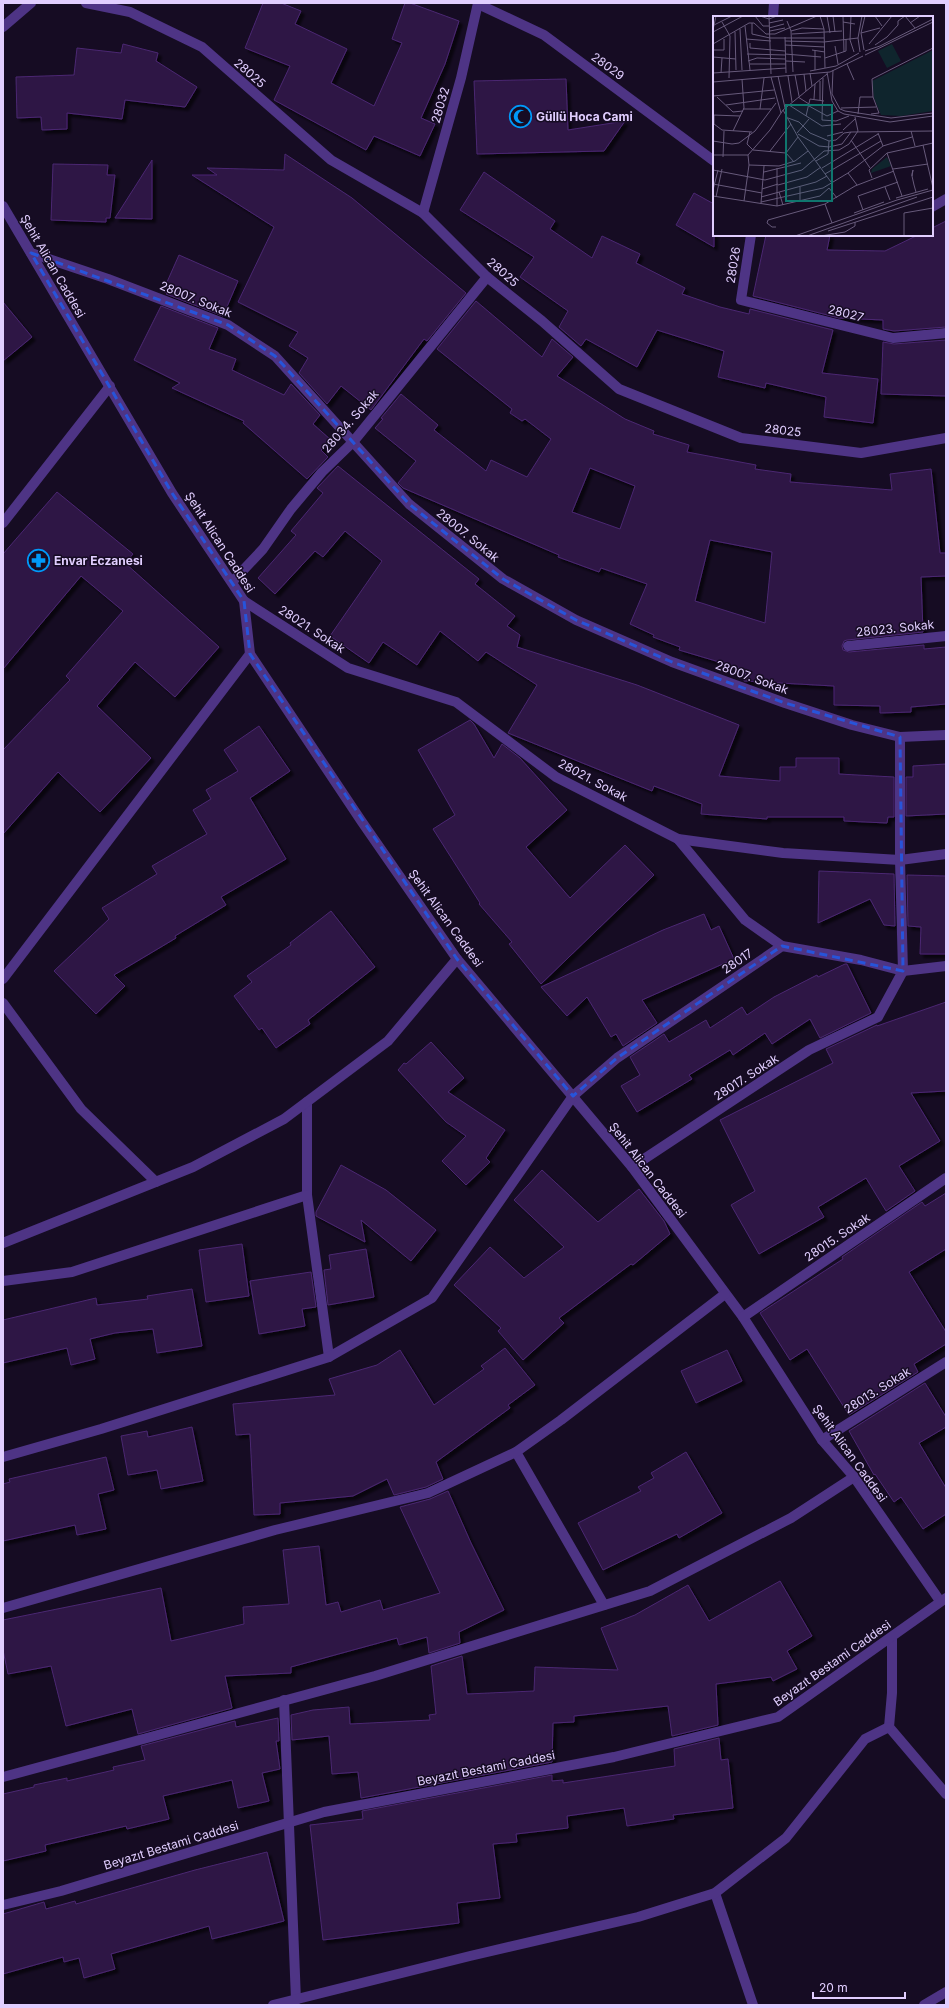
<svg xmlns="http://www.w3.org/2000/svg" width="949" height="2008" font-family="Inter,sans-serif">
  <style>
    .building { fill: #2d1745; stroke: #4b2772; fill-rule: evenodd; filter: url(#shadow) }
    .lines { fill: none; stroke-linecap: round; stroke-linejoin: round }
    .minor { stroke: #4e3485; stroke-width: 10 }
    .marked { fill: none; stroke: #2754da; stroke-width: 3; stroke-dasharray: 8 5; stroke-linejoin: round }
    .labels { text-anchor: middle; dominant-baseline: central; stroke-width: 3; stroke-linejoin: round; paint-order: stroke }
    .street-label { font-size: 12px; fill: #e1ceff; stroke: #160c23 }
    .poi-label { font-size: 12px; font-weight: bold; fill: #e1ceff; stroke: #160c23; text-anchor: start }
    .inset-road { fill: none; stroke: #675a7b; stroke-width: 1 }
    .view { fill: #0f766e; fill-opacity: 0.15; stroke: #0f766e; stroke-width: 2 }
    .inset-edge { fill: none; stroke: #e1ceff; stroke-width: 2 }
  </style>
  <defs>
    <filter id="shadow"><feDropShadow dx="3.5" dy="3.5" stdDeviation="1" flood-color="#0009"/></filter>
  </defs>
  <rect width="100%" height="100%" fill="#160c23"/>
  <g class="building">
    <path d="M263 3H281L301 11 295 24 347 49 331 83 374 106 402 43 392 39 405 3H410L459 21 445 64 421 118 435 124 420 156 374 136 366 150 274 100 290 66 245 48Z"/>
    <path d="M123 44 158 53 156 61 197 87 185 107 125 100 122 119 67 113V129L42 130 41 117 17 118 16 77 74 75 77 48 121 53Z"/>
    <path d="M566 79 568 130 625 121 604 151 477 154 474 81Z"/>
    <path d="M285 154 352 198 466 293 427 341 424 339 371 410 341 386 327 404 299 373 308 358 289 346 298 332 238 302 274 227 192 175H217L207 168 284 170Z"/>
    <path d="M152 160V219L115 218Z"/>
    <path d="M53 164 108 165 107 175H115L110 218H106V222L51 220Z"/>
    <path d="M484 172 555 221 550 229 592 258 602 236 640 254 636 263 685 288 682 294 720 307 749 314 750 309 833 330 822 373 878 379 873 423 824 417 826 397 766 383 765 388 718 377 724 351 657 330 637 367 586 339 581 346 559 327 568 311 520 277 534 257 460 210Z"/>
    <path d="M694 193 714 204V247L676 225Z"/>
    <path d="M946 221V327L894 331 883 329V320L839 318 753 296 766 235H830L827 250 885 251 918 235H932V228Z"/>
    <path d="M179 255 238 281 223 316 166 294 167 293 163 291Z"/>
    <path d="M476 301 542 357 552 339 573 357 557 376 625 419 654 431 653 434 689 445 687 452 756 465 755 469 791 474 790 482 892 490 890 474 931 469 940 553H946V576L921 577 923 632 847 640 844 641 842 646 843 650 849 652 924 645V649L946 647V704L911 707V712L880 713V706L834 705V686L744 681 746 670 679 650 680 647 653 637 654 635 630 624 647 584 601 568 599 572 558 557 559 555 403 488 398 483 416 461 375 428 383 419 381 418 401 394 438 425 434 430 486 471 491 460 527 477 551 439 525 419 522 421 510 413 512 409 437 349ZM590 468 635 486 620 529 572 512ZM710 540 772 552 765 623 695 601Z"/>
    <path d="M3 302 32 337 3 361Z"/>
    <path d="M161 306 218 328 209 349 236 359 232 370 284 395 291 384 320 415 313 424 331 440 321 450 328 457 307 479 243 423 244 421 172 388 180 383 134 360Z"/>
    <path d="M946 340V396L881 394 883 342 894 344Z"/>
    <path d="M338 466 479 579 475 584 515 616 507 626 520 635 517 647 637 685 739 725 719 776 780 781V767H796V758H839V774L894 777V817H888L887 823 844 821V817H767V819L701 814 702 804 654 786 652 791 508 733 537 685 486 652 478 661 440 631 417 665 383 642 369 663 330 636 382 561 345 531 323 557 315 551 275 594 258 578 296 535 291 531 323 493 317 488Z"/>
    <path d="M57 492 133 554 125 563 219 647 175 697 135 662 97 706 151 758 100 812 58 772 3 834V750L70 680 66 676 123 611 81 576 3 669V554Z"/>
    <path d="M470 720 474 724 494 758 502 744 520 758 567 810 526 847 570 898 625 845 654 875 541 984 509 944 512 942 479 904 480 903 433 829 455 815 418 750Z"/>
    <path d="M259 726 290 771 250 798 286 859 221 897 226 905 175 936 176 938 114 975 125 986 96 1014 54 971 109 919 102 908 157 874 152 866 207 834 193 810 211 799 206 790 238 771 224 750Z"/>
    <path d="M946 764V814L906 816V777H913V766Z"/>
    <path d="M819 871 894 874 895 926 884 925 870 899 818 923Z"/>
    <path d="M907 875 946 876V954H920L921 927 908 926Z"/>
    <path d="M331 911 375 967 308 1020 310 1024 276 1048 262 1028 259 1030 234 996 252 982 247 976 291 945 290 943Z"/>
    <path d="M704 914 711 930 719 926 734 959 642 1000 657 1023 623 1046 616 1034 611 1037 587 997 567 1016 541 987 663 930Z"/>
    <path d="M845 964H847L871 1013 820 1038 810 1019 772 1044 765 1033 733 1055 730 1050 689 1075 692 1079 637 1112 621 1086 640 1075 630 1057 664 1034 669 1042 706 1020 710 1028 742 1007 747 1015 774 997 817 975 818 977Z"/>
    <path d="M946 1002V1091L911 1093 940 1141 899 1166 915 1191 886 1211 866 1178 818 1207 824 1217 759 1254 731 1205 755 1191 720 1120 833 1063 826 1049 877 1025V1026Z"/>
    <path d="M431 1042 464 1078 448 1092 505 1130 486 1158 490 1162 466 1185 442 1161 466 1136 446 1122 398 1070 404 1063 406 1064Z"/>
    <path d="M341 1165 386 1190 436 1230 411 1261 361 1220 365 1242 316 1216V1212Z"/>
    <path d="M542 1170 598 1222 639 1189 664 1221 670 1234 633 1265 631 1264 559 1318 564 1323 523 1360 498 1331 501 1328 454 1285 490 1247 524 1278 564 1247 514 1200Z"/>
    <path d="M946 1193V1249L909 1272 946 1332V1344L914 1364 918 1372 849 1415 807 1349 790 1360 760 1313 843 1259 842 1257 922 1202 925 1206Z"/>
    <path d="M242 1244 249 1296 206 1302 199 1250Z"/>
    <path d="M366 1249 374 1297 328 1305 324 1270 331 1269 329 1255Z"/>
    <path d="M311 1272 316 1307 302 1309 305 1326 259 1334 250 1281Z"/>
    <path d="M192 1289 202 1346 157 1353 153 1329 115 1333 90 1339 95 1359 71 1365 67 1348 3 1363V1320L96 1298 97 1305 148 1299 147 1296Z"/>
    <path d="M505 1348 535 1385 508 1405 510 1408 436 1462 443 1479 426 1487 394 1495 387 1479 353 1496 280 1503V1514L254 1515 250 1434 236 1435 233 1404 335 1395 329 1379 377 1365 400 1350 434 1405 484 1369 481 1366Z"/>
    <path d="M727 1350 742 1381 696 1403 681 1371Z"/>
    <path d="M925 1383 946 1417V1427L919 1443 946 1488V1514L923 1529 901 1497 894 1502 875 1474 874 1475 849 1431Z"/>
    <path d="M192 1427 203 1481 161 1489 157 1470 128 1475 121 1436 147 1431 148 1437Z"/>
    <path d="M686 1452 722 1513 679 1538 677 1534 603 1570 578 1523 641 1491 638 1487 654 1478 651 1473Z"/>
    <path d="M106 1457 114 1490 98 1494 106 1529 77 1535 75 1525 3 1541V1484L10 1482 9 1479Z"/>
    <path d="M448 1491 471 1543 504 1610 459 1632 460 1643 429 1653 427 1637 399 1645 397 1638 291 1667V1673L225 1676 232 1708 138 1734 132 1709 66 1726 51 1666 8 1674 3 1650V1620L161 1588 171 1641 244 1624 243 1607 289 1604 283 1550 319 1546 326 1605 338 1602 341 1612 380 1600 383 1610 440 1593 400 1507 430 1499Z"/>
    <path d="M780 1581 812 1636 787 1651 797 1669 773 1681 771 1677 716 1684 718 1725 672 1736 668 1706 574 1716V1722L553 1723 552 1762 361 1798 358 1772 332 1774 329 1736 292 1740 291 1715 313 1710 349 1707 350 1724 430 1720 429 1715 436 1714 431 1666 462 1656 467 1694 534 1691 535 1667 618 1670 601 1628 635 1615 688 1585 709 1621Z"/>
    <path d="M278 1718 279 1741H276L280 1769 262 1773 269 1801 238 1808 232 1780 163 1796 169 1819 127 1829 126 1826 45 1845 46 1851 3 1861V1794L34 1787V1785L67 1778V1781L114 1770 113 1767 145 1760 141 1746 235 1721 236 1727Z"/>
    <path d="M719 1738 721 1760 728 1759 733 1808 673 1815 674 1819 627 1826 624 1808 567 1816 568 1828 516 1834 517 1842 493 1844 500 1898 457 1903 459 1923 323 1940 310 1825 363 1819 362 1811 552 1775V1781L563 1780V1783L675 1766 674 1749Z"/>
    <path d="M267 1852 284 1921 212 1939 209 1926 111 1954 115 1969 84 1978 79 1958 64 1962 63 1957 3 1974V1914L44 1902 46 1909 75 1901 76 1904 195 1870Z"/>
  </g>
  <g class="lines">
    <g class="minor">
      <path d="M86 3 130 12 202 47 331 160 423 213 487 277 542 321 619 389 741 438 861 453 946 438"/>
      <path d="M478 4 544 35 714 161"/>
      <path d="M773 17 774 3"/>
      <path d="M3 27 31 3"/>
      <path d="M3 206 172 493 244 601 250 654 362 822 457 959 632 1167 743 1317 822 1440 854 1477 940 1601"/>
      <path d="M932 207 946 199"/>
      <path d="M423 213 461 78 478 3"/>
      <path d="M751 235 741 300 893 338 946 333"/>
      <path d="M31 253 108 279 228 325 275 356 409 504 503 579 576 620 672 662 785 703 852 725 900 737 946 735"/>
      <path d="M3 523 110 386"/>
      <path d="M232 582 263 549 291 509 322 472 353 442 487 277"/>
      <path d="M244 601 348 668 456 702 556 777 678 839 783 853 900 860 946 854"/>
      <path d="M848 646 946 636"/>
      <path d="M678 839 745 920 782 946"/>
      <path d="M3 979 250 654"/>
      <path d="M3 1003 81 1109 156 1182"/>
      <path d="M307 1102V1195L329 1357"/>
      <path d="M632 1167 809 1050 878 1017 903 971 900 860V737"/>
      <path d="M3 1243 193 1167 284 1119 388 1041 457 959"/>
      <path d="M3 1281 72 1272 307 1195"/>
      <path d="M743 1317 946 1178"/>
      <path d="M822 1440 946 1362"/>
      <path d="M516 1452 604 1605"/>
      <path d="M3 1457 101 1429 329 1357 432 1298 573 1096 617 1058 782 946 861 960 903 971 946 966"/>
      <path d="M3 1608 275 1530 428 1493 516 1452 561 1420 725 1294"/>
      <path d="M892 1637V1693L889 1727 946 1794"/>
      <path d="M284 1700 296 2000"/>
      <path d="M3 1777 375 1676 650 1591 791 1518 854 1477"/>
      <path d="M715 1893 753 2005"/>
      <path d="M3 1905 61 1891 324 1812 614 1757 778 1717 946 1598"/>
      <path d="M273 2005 470 1956 638 1917 715 1893 786 1838 865 1739 889 1727"/>
      <path d="M924 2005 946 1992"/>
    </g>
  </g>
  <path class="marked" d="M31 253 228 325 275 356 409 504 503 579 576 620 672 662 785 703 900 737 903 971 782 946 617 1058 573 1096 457 959 250 654 244 601 172 493Z"/>
  <defs>
    <symbol id="mosque-ring" viewBox="-11 -11 22 22"><circle r="9.5" fill="#160c23" stroke="#0099f9" stroke-width="1.5"/><path d="M3.5-4.9A6 6 0 1 0 3.5 4.9A5 5 0 1 1 3.5-4.9Z" fill="#0099f9"/></symbol>
    <symbol id="pharmacy-ring" viewBox="-11 -11 22 22"><circle r="9.5" fill="#160c23" stroke="#0099f9" stroke-width="1.5"/><path d="M-2-6h4v4h4v4h-4v4h-4v-4h-4v-4h4Z" fill="#0099f9"/></symbol>
  </defs>
  <g fill-rule="evenodd">
    <use href="#mosque-ring" x="508" y="104" width="25" height="25"/>
    <use href="#pharmacy-ring" x="26" y="548" width="25" height="25"/>
  </g>
  <g class="labels">
    <g class="street-label">
      <text transform="translate(608 66) rotate(36)">28029</text>
      <text transform="translate(250 73) rotate(41)">28025</text>
      <text transform="translate(440 105) rotate(-74)">28032</text>
      <text transform="translate(733 265) rotate(-81)">28026</text>
      <text transform="translate(53 266) rotate(60)">Şehit Alican Caddesi</text>
      <text transform="translate(503 272) rotate(41)">28025</text>
      <text transform="translate(196 299) rotate(22)">28007. Sokak</text>
      <text transform="translate(846 313) rotate(14)">28027</text>
      <text transform="translate(350 421) rotate(-49)">28034. Sokak</text>
      <text transform="translate(783 430) rotate(7)">28025</text>
      <text transform="translate(468 535) rotate(39)">28007. Sokak</text>
      <text transform="translate(220 542) rotate(57)">Şehit Alican Caddesi</text>
      <text transform="translate(895 628) rotate(-6)">28023. Sokak</text>
      <text transform="translate(312 629) rotate(33)">28021. Sokak</text>
      <text transform="translate(752 677) rotate(20)">28007. Sokak</text>
      <text transform="translate(593 780) rotate(28)">28021. Sokak</text>
      <text transform="translate(446 918) rotate(54)">Şehit Alican Caddesi</text>
      <text transform="translate(737 961) rotate(-34)">28017</text>
      <text transform="translate(746 1077) rotate(-33)">28017. Sokak</text>
      <text transform="translate(648 1170) rotate(52)">Şehit Alican Caddesi</text>
      <text transform="translate(837 1237) rotate(-34)">28015. Sokak</text>
      <text transform="translate(877 1390) rotate(-32)">28013. Sokak</text>
      <text transform="translate(850 1453) rotate(54)">Şehit Alican Caddesi</text>
      <text transform="translate(832 1663) rotate(-35)">Beyazıt Bestami Caddesi</text>
      <text transform="translate(486 1768) rotate(-11)">Beyazıt Bestami Caddesi</text>
      <text transform="translate(171 1845) rotate(-17)">Beyazıt Bestami Caddesi</text>
    </g>
    <g class="poi-label">
      <text x="536" y="116">Güllü Hoca Cami</text>
      <text x="54" y="560">Envar Eczanesi</text>
    </g>
  </g>
  <g transform="translate(713 16)">
    <rect width="220" height="220" fill="#160c23"/>
    <path d="M179 28 188 45 174 52 165 35ZM220 34V95L188 100 168 99 161 82 159 65ZM174 141 178 150 158 157 159 153Z" fill="#0f252d"/>
    <path class="inset-road" d="M42 0 50 10H56M47 0 56 3 64 0M56 0 58 58M67 0H82M107 0 111 13 112 52M114 0 117 17M120 0 122 16M130 0 131 36M138 0 137 24 141 36M162 0 169 10M192 0 202 12M74 5 78 15 80 56M9 6 17 20 16 62M130 6 142 8M39 7V18L57 22H111M56 7 70 4M197 7 207 0M1 9 19 0M32 10 37 54M56 12 71 8M27 13 29 54M0 14 3 0M57 15 72 12M78 15 89 12 111 13M0 16 30 0M22 16 23 54M148 17 167 12M79 18 129 15M72 21 73 57M33 23 58 25M0 24V44M72 25 111 26 145 22M37 27V32L72 35M0 28 36 7H41L53 18H62L104 0M156 28 179 0M72 29 112 31M162 29 174 21 185 9V5L192 0M122 30 125 48M0 34H11V23M99 34 112 36M102 34V54M151 34 148 17 152 0M152 35 167 30 220 3M147 36 145 22 149 0M34 38 72 39M72 38 108 41M152 39 220 6M0 41 23 43M112 42 133 35V23M35 45 44 42 72 43M73 45 92 46M37 48H73M134 48 141 64M120 54 119 78 127 93 132 95 178 102 220 97M97 55 123 50 146 37M114 56 119 85 125 95 131 98 177 106 220 100M0 57 73 52M8 57 9 42M97 57 99 70M91 58 93 75M82 59 86 80M65 60 72 92M75 60 79 86M58 61 68 97M110 62 109 104 123 105 136 100M0 66 117 56 150 40M0 80 61 74M4 81 20 96 30 95M85 81 96 88M101 83 102 68M107 84V65M13 89 62 82M76 89 109 110 128 108M96 90 114 100 125 95M128 92 163 91M30 93H58M47 93 51 62M70 94 85 121 118 166M145 98 147 81H160M158 98 166 97 160 81 159 63 220 32M0 99 27 100M1 99V108L9 114 39 116M93 100 97 83 111 85M75 102 86 106 97 117 116 125 123 124 131 117 138 116 220 115M130 114 142 103M20 115 31 92 29 63M198 115 202 130M37 116 34 128 40 134 73 137 81 146M84 117 96 103M165 117 170 130M85 118 106 130 116 131 129 128 138 116M114 120 130 116M138 124 157 152M0 125 19 128 26 127 42 115 63 87M210 129 220 172M57 135 78 108M73 137 85 121M174 137 189 180M0 139H35L57 114 70 94 114 58M35 139 36 149 66 150 82 145 95 135M10 141 11 115M103 145 115 138 116 125M64 152V190M109 152 165 118M180 153 215 148M0 154 52 164 89 154 111 135 126 134 136 128 145 115 142 101M51 156 88 147M135 157 144 169M112 158 168 125M199 160 200 154 199 158V160L201 169 203 176M159 162 156 154 174 137 220 127M0 168 49 177M65 169 94 161 108 151M87 171V185M172 171 177 184M116 172 124 182M49 173 65 168M0 174 5 154M66 176 70 189M0 180 64 190 107 180 116 172M3 181 9 153M48 181 103 166 114 160M183 182 215 173M31 185 36 149M48 186 110 172 135 157 170 130 199 121M48 187 51 150M112 188 119 207M150 194 145 180 185 166M141 197 171 186M63 211H59L54 207 55 204 112 188 142 170 181 155M115 215 220 181M82 220 184 184 220 174M94 220 204 181M108 220 132 216 142 210V206M191 220V197L220 192"/>
    <path class="view" d="M73 89H119V185H73Z"/>
    <rect width="220" height="220" class="inset-edge"/>
  </g>
  <rect width="949" height="2008" fill="none" stroke="#e1ceff" stroke-width="8"/>
  <path d="M813 1992v6h92v-6" fill="none" stroke="#e1ceff" stroke-width="2"/>
  <text x="819" y="1992" font-size="12" fill="#e1ceff" stroke="#160c23" stroke-width="3" paint-order="stroke">20 m</text>
</svg>
